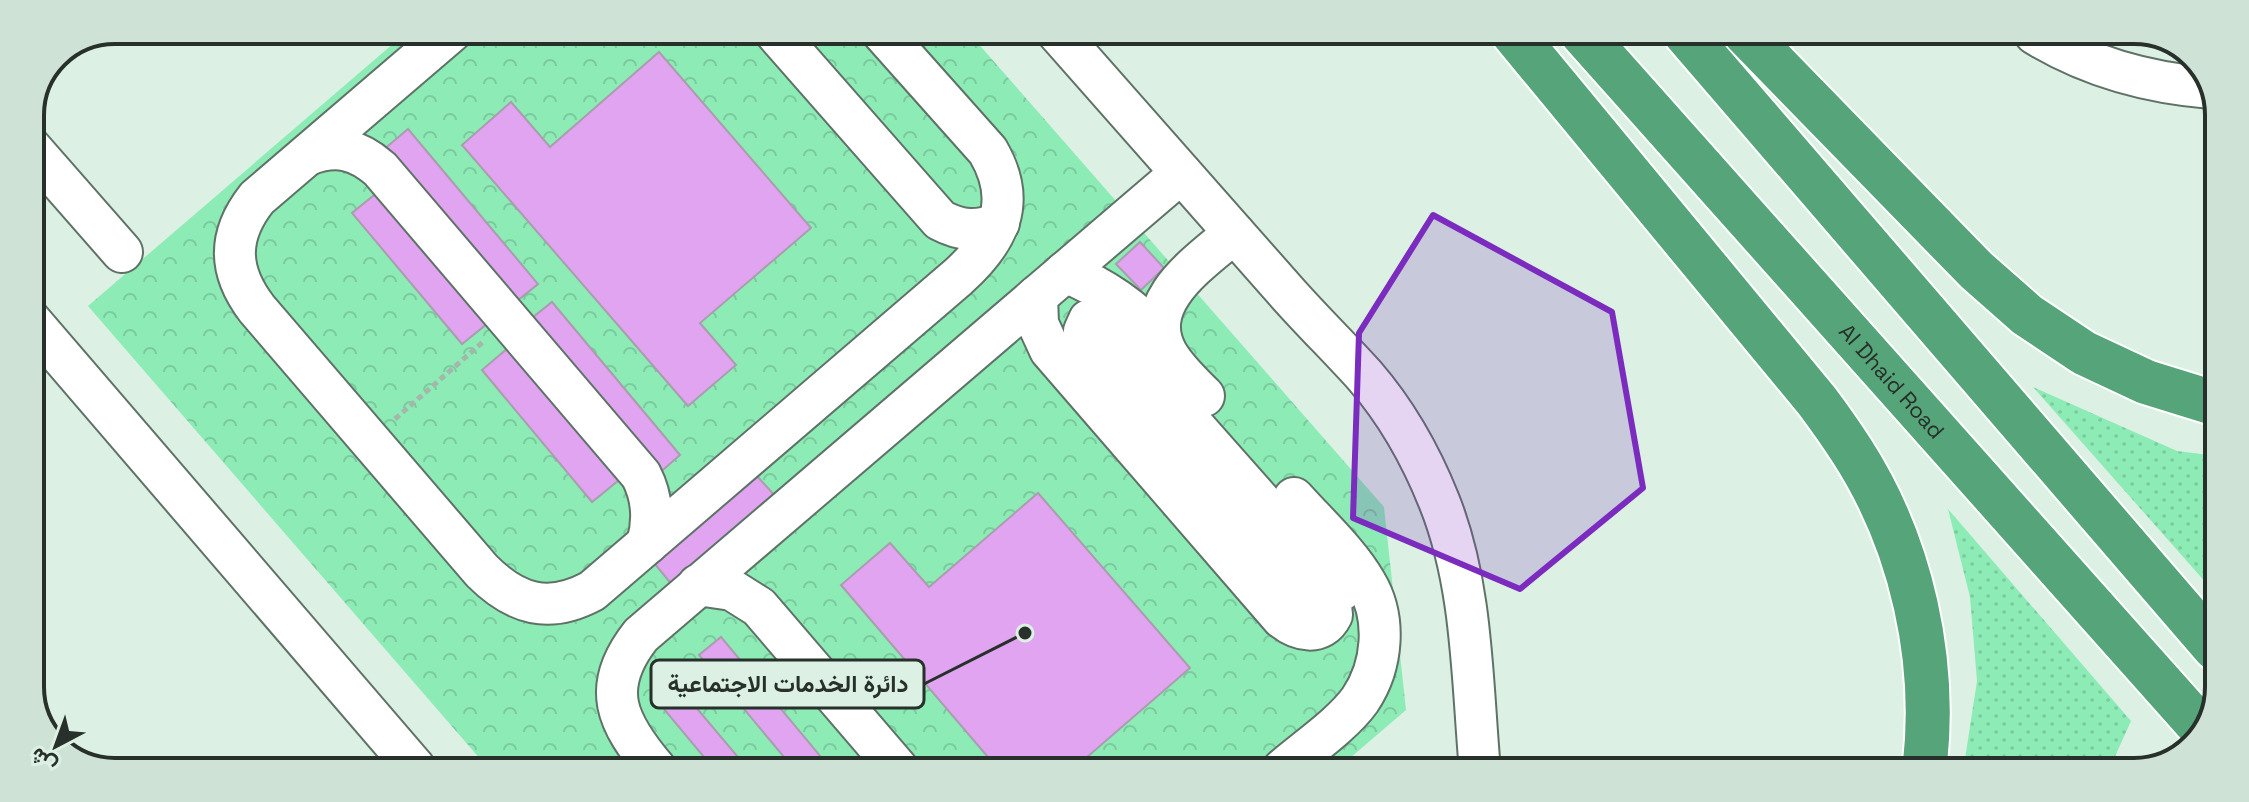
<svg xmlns="http://www.w3.org/2000/svg" width="2249" height="802" font-family="'Space Grotesk',Vazirmatn,sans-serif">
  <style>
    .grass { fill: url(#grass-dots) }
    .park { fill: url(#park-crowns) }
    .building { fill: #e0a4f0; stroke: #aa9dae; stroke-width: 2 }
    .lines { fill: none; stroke-linecap: round; stroke-linejoin: round }
    .minor-casing { stroke: #5f7267; stroke-width: 44 }
    .highway-casing { stroke: #fff; stroke-width: 48 }
    .path { stroke: #a5b6ab; stroke-width: 5; stroke-dasharray: 6 4; stroke-linecap: butt }
    .minor { stroke: #fff; stroke-width: 40 }
    .highway { stroke: #56a57a; stroke-width: 44 }
    .marked { fill: #7b2cbf; fill-opacity: 0.2; stroke: #7b2cbf; stroke-width: 6; stroke-linejoin: round }
    .labels { text-anchor: middle; dominant-baseline: central; stroke-width: 7; stroke-linejoin: round; paint-order: stroke }
    .street-label { font-size: 22px; fill: #27302a; stroke: #dcf1e4 }
    .rim { fill: none; stroke: #27302a; stroke-width: 4 }
    .leader { fill: none; stroke: #27302a; stroke-width: 3 }
    .callout-dot { fill: #27302a; stroke: #dcf1e4; stroke-width: 3 }
    .callout { fill: #dcf1e4; stroke: #27302a; stroke-width: 3 }
    .callout-label { font-size: 24px; text-anchor: middle; font-weight: bold; fill: #27302a }
  </style>
  <defs>
    <pattern id="grass-dots" width="8" height="8" patternUnits="userSpaceOnUse" patternTransform="scale(2)"><rect width="8" height="8" fill="#8debb6"/><path d="M2 2h.1M6 6h.1" fill="none" stroke="#7aca9d" stroke-width="1.8" stroke-linecap="round"/></pattern>
    <pattern id="park-crowns" width="20" height="18" patternUnits="userSpaceOnUse" patternTransform="scale(2)"><rect width="20" height="18" fill="#8debb6"/><path d="M2 6a3 3 0 1 1 6 0M12 15a3 3 0 1 1 6 0" fill="none" stroke="#7aca9d"/></pattern>
  </defs>
  <rect width="100%" height="100%" fill="#dcf1e4"/>
  <g class="grass">
    <path d="M2033 387 2177 451 2216 456 2215 593Z"/>
    <path d="M1948 509 2131 721 2108 772H1963L1977 681 1970 597Z"/>
  </g>
  <path class="park" d="M408 31 968 32 1384 507 1406 710 1336 770 488 768 88 306Z"/>
  <g class="building">
    <path d="M659 52 811 228 700 323 736 365 688 406 462 145 511 102 550 147Z"/>
    <path d="M408 129 538 284 512 305 382 151Z"/>
    <path d="M378 192 488 323 462 344 352 213Z"/>
    <path d="M1140 242 1164 268 1141 290 1116 264Z"/>
    <path d="M552 302 680 455 656 476 527 322Z"/>
    <path d="M508 348 619 480 592 502 482 370Z"/>
    <path d="M757 476 777 498 673 586 654 563Z"/>
    <path d="M1038 493 1190 668 1079 764 1084 770H999L841 585 890 543 929 587Z"/>
    <path d="M721 637 831 769H794L699 655Z"/>
    <path d="M673 680 748 769H714L653 696Z"/>
  </g>
  <g class="lines">
    <defs>
      <g id="minor">
        <path d="M452 31 257 198C227 236 228 271 257 309L482 571C516 605 549 614 592 591L958 277C999 240 1018 202 988 151L882 32"/>
        <path d="M774 31 940 220C961 231 977 232 999 223"/>
        <path d="M1057 32C1132 117 1207 202 1282 287 1309 318 1338 346 1365 376 1397 413 1421 456 1439 501 1473 585 1472 682 1480 771"/>
        <path d="M2035 34C2089 67 2148 83 2211 88"/>
        <path d="M30 147 122 252"/>
        <path d="M308 155C336 144 357 149 380 169L641 475C653 498 654 520 647 544"/>
        <path d="M1065 272C1104 288 1133 308 1161 339"/>
        <path d="M1037 296 1038 324 1050 350 1282 618C1298 631 1321 637 1332 615L1330 597 1308 555 1101 321 1089 320 1084 331 1086 337 1305 589C1329 605 1353 591 1352 563"/>
        <path d="M30 320 415 768"/>
        <path d="M1204 396C1191 383 1176 369 1167 353 1139 301 1201 262 1234 233"/>
        <path d="M698 585 732 590 759 607 898 769"/>
        <path d="M656 769C617 723 599 688 641 635L1181 173"/>
        <path d="M1282 770C1306 749 1342 725 1360 700 1383 666 1387 618 1366 583 1348 552 1318 525 1294 498"/>
      </g>
      <g id="highway">
        <path d="M1513 33 1817 401C1829 417 1841 434 1852 451 1912 544 1938 662 1924 772"/>
        <path id="s1" d="M1582 33 2203 730"/>
        <path d="M1685 33 2215 648"/>
        <path d="M1745 33 1976 270 2027 315 2084 353 2146 382 2217 404"/>
      </g>
    </defs>
    <use href="#minor" class="minor-casing"/>
    <use href="#highway" class="highway-casing"/>
    <path class="path" d="M395 419 484 341"/>
    <use href="#minor" class="minor"/>
    <use href="#highway" class="highway"/>
  </g>
  <path class="marked" d="M1433 215 1612 312 1643 488 1520 589 1353 518 1359 333Z"/>
  <g class="labels">
    <g class="street-label">
      <text stroke="none"><textPath href="#s1" startOffset="466">Al Dhaid Road</textPath></text>
    </g>
  </g>
  <path d="M0 0H2249V802H0ZM115 44H2134A71 71 0 0 1 2205 115V687A71 71 0 0 1 2134 758H115A71 71 0 0 1 44 687V115A71 71 0 0 1 115 44Z" fill="#cee2d5" fill-rule="evenodd"/>
  <path class="rim" d="M115 44H2134A71 71 0 0 1 2205 115V687A71 71 0 0 1 2134 758H115A71 71 0 0 1 44 687V115A71 71 0 0 1 115 44Z"/>
  <path class="leader" d="M1025 633L924 684"/>
  <circle class="callout-dot" cx="1025" cy="633" r="8"/>
  <rect class="callout" x="651" y="660" width="273" height="48" rx="8"/>
  <g class="callout-label">
    <text x="788" y="692">دائرة الخدمات الاجتماعية</text>
  </g>
  <g transform="translate(56 746) rotate(221)" stroke="#dcf1e4" stroke-width="6" paint-order="stroke">
  <path d="M0-6L14 30L0 20L-14 30Z" fill="#27302a"/>
  <text y="-12" font-size="22" font-weight="bold" text-anchor="middle" fill="#27302a">ش</text>
  </g>
</svg>
